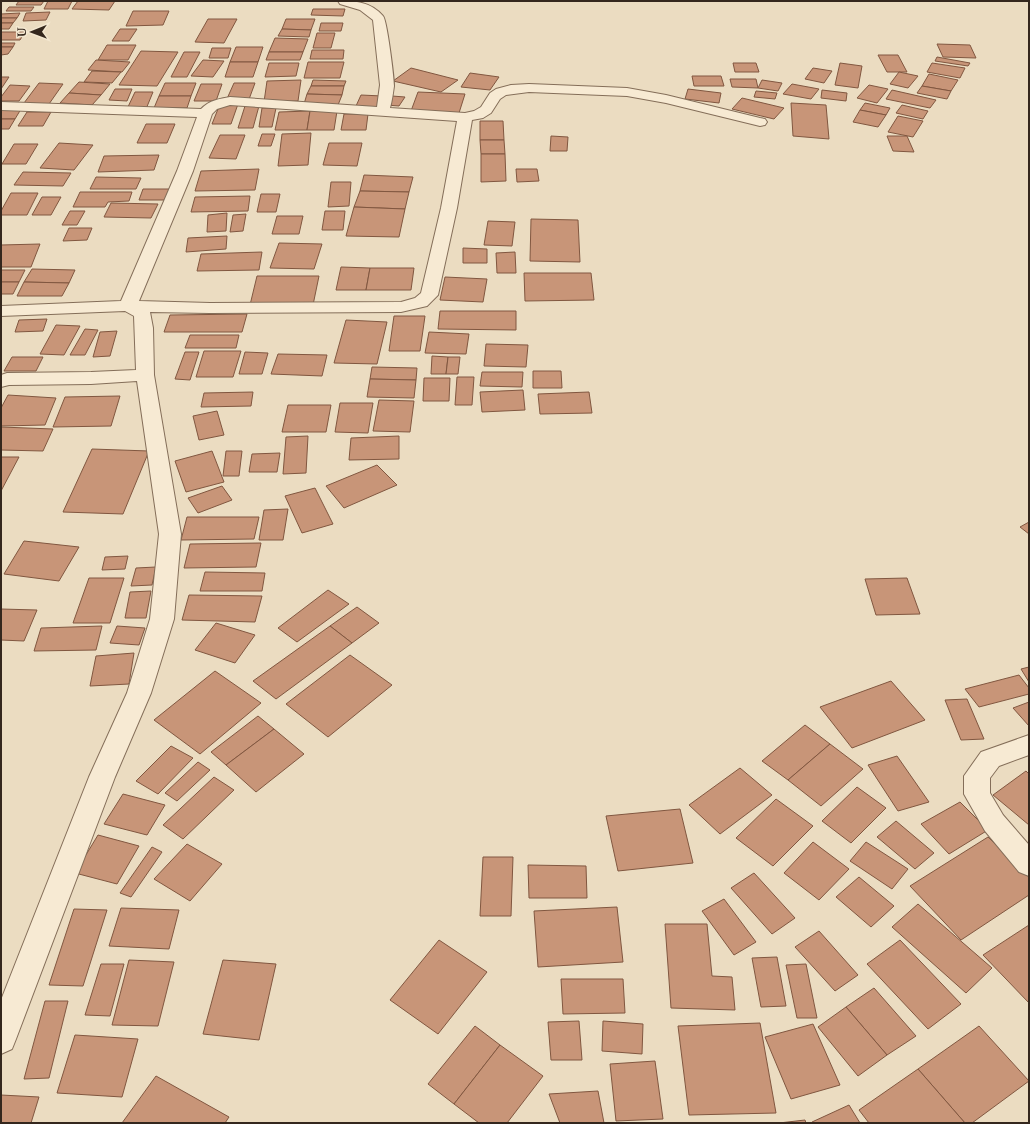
<svg xmlns="http://www.w3.org/2000/svg" width="1030" height="1124" font-family="'Libre Baskerville',serif">
  <style>
    .building { fill: #c89578; stroke: #815740 }
    .lines { fill: none; stroke-linecap: round; stroke-linejoin: round }
    .minor-casing { stroke: #846e59; stroke-width: 2 }
    .minor { fill: #f7ead3; fill-rule: evenodd }
  </style>
  <rect width="100%" height="100%" fill="#ebdcc1"/>
  <g class="building">
    <path d="M19 1H44L41 5H16Z"/>
    <path d="M48 1H72L68 9H44Z"/>
    <path d="M78 1H115L109 10 72 9Z"/>
    <path d="M9 7H34L31 11H6Z"/>
    <path d="M313 9H345L343 16 311 15Z"/>
    <path d="M133 11H169L163 25 126 26Z"/>
    <path d="M50 12 46 20 23 21 26 13Z"/>
    <path d="M20 13 17 18H1V14Z"/>
    <path d="M1 18H17L13 23H1Z"/>
    <path d="M208 19H237L224 43 195 42Z"/>
    <path d="M286 19H315L311 30 282 29Z"/>
    <path d="M1 23H13L9 29H1Z"/>
    <path d="M321 23H343L341 31H319Z"/>
    <path d="M120 29H137L129 41H112Z"/>
    <path d="M282 29 311 30 309 37 278 36Z"/>
    <path d="M1 32H25L20 40H1Z"/>
    <path d="M317 33H335L331 48H313Z"/>
    <path d="M275 38 308 39 303 52H269Z"/>
    <path d="M1 43H15L13 47H1Z"/>
    <path d="M937 44 970 45 976 58 943 57Z"/>
    <path d="M107 45H136L128 60H98Z"/>
    <path d="M1 47H13L8 54 1 55Z"/>
    <path d="M236 47H263L258 62H230Z"/>
    <path d="M212 48H231L228 58H209Z"/>
    <path d="M312 50H344L343 59H310Z"/>
    <path d="M141 51 178 52 157 86 119 85Z"/>
    <path d="M184 52H200L187 77H171Z"/>
    <path d="M269 52H303L300 60H266Z"/>
    <path d="M878 55H898L907 72H887Z"/>
    <path d="M937 57 970 63 968 66 935 61Z"/>
    <path d="M96 60 130 62 122 72 88 70Z"/>
    <path d="M203 60 224 61 213 77 191 76Z"/>
    <path d="M230 62H258L253 77H225Z"/>
    <path d="M308 62H344L340 78H304Z"/>
    <path d="M269 63H299L296 76 265 77Z"/>
    <path d="M733 63H756L759 72H735Z"/>
    <path d="M840 63 862 66 858 88 835 85Z"/>
    <path d="M932 63 965 68 960 78 927 72Z"/>
    <path d="M411 68 458 80 441 92 393 81Z"/>
    <path d="M813 68 832 71 824 83 805 79Z"/>
    <path d="M92 71 121 72 112 83 84 82Z"/>
    <path d="M899 72 918 76 908 88 890 84Z"/>
    <path d="M470 73 499 77 490 90 461 87Z"/>
    <path d="M929 74 958 80 951 91 922 86Z"/>
    <path d="M692 76H721L724 86H694Z"/>
    <path d="M1 77H9L1 89Z"/>
    <path d="M730 79H756L758 88 732 87Z"/>
    <path d="M301 80 298 101 264 102 267 81Z"/>
    <path d="M313 80 346 81 344 86H311Z"/>
    <path d="M762 80 782 83 778 91 758 88Z"/>
    <path d="M79 82 110 84 101 95 69 93Z"/>
    <path d="M39 83 63 84 49 104 24 103Z"/>
    <path d="M165 83H196L191 96H159Z"/>
    <path d="M234 83H255L248 102 226 101Z"/>
    <path d="M201 84H222L216 101H194Z"/>
    <path d="M792 84 819 89 811 99 783 94Z"/>
    <path d="M10 85 30 86 19 101H1V97Z"/>
    <path d="M869 85 888 89 877 103 857 98Z"/>
    <path d="M311 86H344L342 95 307 94Z"/>
    <path d="M922 86 951 91 947 99 917 93Z"/>
    <path d="M115 89H132L127 101 109 100Z"/>
    <path d="M688 89 721 93 719 103 685 99Z"/>
    <path d="M822 90 847 93 846 101 821 98Z"/>
    <path d="M892 90 936 100 930 108 886 99Z"/>
    <path d="M756 91 777 93 775 99 754 97Z"/>
    <path d="M135 92H153L146 109H127Z"/>
    <path d="M418 92 465 94 459 113 411 111Z"/>
    <path d="M69 93 101 95 92 105 60 103Z"/>
    <path d="M307 94 342 95 338 105 304 104Z"/>
    <path d="M361 95 382 96 377 107 356 106Z"/>
    <path d="M159 96H191L187 108H154Z"/>
    <path d="M392 96 405 97 399 106 386 105Z"/>
    <path d="M742 98 784 108 774 119 732 109Z"/>
    <path d="M791 103 826 105 829 139 793 136Z"/>
    <path d="M865 103 890 108 886 115 860 110Z"/>
    <path d="M220 104H238L231 124H212Z"/>
    <path d="M902 105 928 111 923 119 896 113Z"/>
    <path d="M245 106H259L253 128H238Z"/>
    <path d="M262 108H276L272 127H259Z"/>
    <path d="M1 109H21L15 119H1Z"/>
    <path d="M860 110 886 115 878 127 853 122Z"/>
    <path d="M310 111 307 130H275L279 112Z"/>
    <path d="M310 111H337L334 130H307Z"/>
    <path d="M27 112H51L43 126H18Z"/>
    <path d="M344 114H368L366 130H341Z"/>
    <path d="M898 116 923 121 913 137 888 132Z"/>
    <path d="M1 119H15L9 129H1Z"/>
    <path d="M480 121H503L504 140H480Z"/>
    <path d="M146 124H175L167 143H137Z"/>
    <path d="M311 133 308 165 278 166 282 134Z"/>
    <path d="M262 134H275L271 146H258Z"/>
    <path d="M220 135H245L236 159 209 158Z"/>
    <path d="M551 136 568 137 567 151H550Z"/>
    <path d="M887 136H907L914 152 893 151Z"/>
    <path d="M480 140H504L505 154H481Z"/>
    <path d="M59 143 93 145 74 170 40 168Z"/>
    <path d="M329 143H362L357 166 323 165Z"/>
    <path d="M14 144H38L26 164H2Z"/>
    <path d="M481 154H505L506 181 481 182Z"/>
    <path d="M159 155 154 170 98 172 104 156Z"/>
    <path d="M259 169 255 190 195 191 201 171Z"/>
    <path d="M516 169H537L539 181 517 182Z"/>
    <path d="M23 172 71 173 63 186 14 185Z"/>
    <path d="M364 175 413 177 409 192 360 191Z"/>
    <path d="M96 177 141 178 136 189H90Z"/>
    <path d="M331 182H351L349 206 328 207Z"/>
    <path d="M143 189H171L168 200H139Z"/>
    <path d="M360 191 409 192 405 209 354 207Z"/>
    <path d="M80 192H132L129 201 108 202 105 207H73Z"/>
    <path d="M11 193H38L27 215H1V211Z"/>
    <path d="M261 194H280L276 212H257Z"/>
    <path d="M250 196 248 211 191 212 195 197Z"/>
    <path d="M42 197H61L51 215H32Z"/>
    <path d="M111 203 158 204 151 218 104 217Z"/>
    <path d="M354 207 405 209 399 237 346 236Z"/>
    <path d="M70 211H85L77 225H62Z"/>
    <path d="M325 211H345L343 230H322Z"/>
    <path d="M227 213 226 231 207 232 208 215Z"/>
    <path d="M246 214 243 231 230 232 233 215Z"/>
    <path d="M277 216H303L299 234H272Z"/>
    <path d="M531 219 578 220 580 262 530 261Z"/>
    <path d="M488 221 515 222 512 246 484 245Z"/>
    <path d="M69 228H92L87 240 63 241Z"/>
    <path d="M227 236 226 249 186 252 188 238Z"/>
    <path d="M279 243 322 244 314 269 270 268Z"/>
    <path d="M40 244 31 267H1V245Z"/>
    <path d="M463 248 487 249V263H463Z"/>
    <path d="M262 252 259 270 197 271 201 254Z"/>
    <path d="M515 252 516 273H497L496 253Z"/>
    <path d="M341 267 370 268 366 290H336Z"/>
    <path d="M370 268H414L411 290H366Z"/>
    <path d="M32 269 75 270 69 283 24 282Z"/>
    <path d="M1 270H25L19 282H1Z"/>
    <path d="M524 273H591L594 300 525 301Z"/>
    <path d="M257 276H319L313 305H250Z"/>
    <path d="M445 277 487 279 483 302 440 300Z"/>
    <path d="M1 282H19L13 294H1Z"/>
    <path d="M24 282 69 283 62 296H17Z"/>
    <path d="M440 311H516V330L438 329Z"/>
    <path d="M247 314 242 332H164L170 315Z"/>
    <path d="M394 316H425L420 351H389Z"/>
    <path d="M47 319 43 331 15 332 19 320Z"/>
    <path d="M346 320 387 322 377 364 334 363Z"/>
    <path d="M56 325 80 326 64 355 40 354Z"/>
    <path d="M85 329 98 330 85 355H70Z"/>
    <path d="M117 331 110 356 93 357 100 332Z"/>
    <path d="M429 332 469 334 466 354 425 353Z"/>
    <path d="M190 335H239L236 348H185Z"/>
    <path d="M486 344 528 345 526 367 484 366Z"/>
    <path d="M204 351H241L233 377H196Z"/>
    <path d="M185 352H199L190 380 175 379Z"/>
    <path d="M245 352 268 353 262 374H239Z"/>
    <path d="M278 354 327 355 322 376 271 374Z"/>
    <path d="M432 356 448 357 446 374H431Z"/>
    <path d="M12 357H43L36 371H4Z"/>
    <path d="M448 357H460L458 374H446Z"/>
    <path d="M372 367 417 368 416 380 370 379Z"/>
    <path d="M533 371H561L562 388H533Z"/>
    <path d="M482 372H523L522 387 480 386Z"/>
    <path d="M457 377H474L472 405H455Z"/>
    <path d="M424 378H450L449 401H423Z"/>
    <path d="M370 379 416 380 414 398 367 397Z"/>
    <path d="M523 390 525 410 482 412 480 392Z"/>
    <path d="M253 392 251 406 201 407 204 393Z"/>
    <path d="M589 392 592 413 540 414 538 394Z"/>
    <path d="M8 395 56 398 45 425 1 426V408Z"/>
    <path d="M120 396 111 426 53 427 65 397Z"/>
    <path d="M379 400 414 401 410 432 373 431Z"/>
    <path d="M340 403H373L368 433 335 432Z"/>
    <path d="M288 405H331L326 432H282Z"/>
    <path d="M217 411 224 435 199 440 193 416Z"/>
    <path d="M1 427 53 429 43 451 1 450Z"/>
    <path d="M308 436 306 473 283 474 286 437Z"/>
    <path d="M399 436V459L349 460 351 438Z"/>
    <path d="M92 449 149 451 123 514 63 512Z"/>
    <path d="M212 451 224 482 186 492 175 461Z"/>
    <path d="M226 451H242L239 476H223Z"/>
    <path d="M280 453 277 472H249L252 454Z"/>
    <path d="M1 457H19L1 491Z"/>
    <path d="M377 465 397 485 344 508 326 486Z"/>
    <path d="M222 486 232 500 198 513 188 498Z"/>
    <path d="M315 488 333 524 302 533 285 496Z"/>
    <path d="M288 509 283 540H259L264 510Z"/>
    <path d="M187 517H259L254 539 181 540Z"/>
    <path d="M1029 522V534L1020 527Z"/>
    <path d="M24 541 79 547 59 581 4 574Z"/>
    <path d="M261 543 256 567 184 568 190 544Z"/>
    <path d="M128 556 125 569 102 570 105 557Z"/>
    <path d="M156 567 152 585 131 586 136 568Z"/>
    <path d="M205 572 265 573 262 591H200Z"/>
    <path d="M89 578H124L110 623H73Z"/>
    <path d="M907 578 920 614 876 615 865 579Z"/>
    <path d="M328 590 349 604 297 642 278 628Z"/>
    <path d="M151 591 146 618H125L130 592Z"/>
    <path d="M189 595 262 596 255 622 182 620Z"/>
    <path d="M357 607 379 623 352 643 330 626Z"/>
    <path d="M1 609 37 610 24 641 1 640Z"/>
    <path d="M216 623 255 635 235 663 195 650Z"/>
    <path d="M102 626 96 650 34 651 41 628Z"/>
    <path d="M117 626 145 628 139 645 110 643Z"/>
    <path d="M330 626 352 643 276 699 253 681Z"/>
    <path d="M134 653 129 684 90 686 96 656Z"/>
    <path d="M350 655 392 685 328 737 286 704Z"/>
    <path d="M1029 667V682L1021 669Z"/>
    <path d="M215 671 261 703 200 754 154 720Z"/>
    <path d="M1019 675 1029 688V694L979 707 965 689Z"/>
    <path d="M891 681 925 720 852 748 820 707Z"/>
    <path d="M967 699 984 739 961 740 945 700Z"/>
    <path d="M1029 702V726L1013 708Z"/>
    <path d="M258 716 274 729 226 765 211 752Z"/>
    <path d="M805 725 830 744 788 780 762 761Z"/>
    <path d="M274 729 304 754 256 792 226 765Z"/>
    <path d="M830 744 863 769 821 806 788 780Z"/>
    <path d="M171 746 193 758 158 794 136 781Z"/>
    <path d="M897 756 929 802 898 811 868 765Z"/>
    <path d="M198 762 210 770 177 801 165 793Z"/>
    <path d="M740 768 772 795 720 834 689 805Z"/>
    <path d="M1026 771 1029 774V825L993 795Z"/>
    <path d="M214 777 234 790 183 839 163 825Z"/>
    <path d="M857 787 886 808 851 843 822 821Z"/>
    <path d="M123 794 165 805 147 835 104 824Z"/>
    <path d="M776 799 813 826 773 866 736 838Z"/>
    <path d="M960 802 988 830 949 854 921 824Z"/>
    <path d="M680 809 693 863 618 871 606 816Z"/>
    <path d="M896 821 934 853 915 869 877 837Z"/>
    <path d="M98 835 139 846 117 884 75 873Z"/>
    <path d="M988 837 1029 877V895L961 940 910 886Z"/>
    <path d="M813 842 849 869 819 900 784 873Z"/>
    <path d="M866 842 908 869 892 889 850 861Z"/>
    <path d="M187 844 222 864 190 901 154 879Z"/>
    <path d="M152 847 162 852 131 897 120 893Z"/>
    <path d="M483 857H513L511 916H480Z"/>
    <path d="M528 865 586 866 587 898H529Z"/>
    <path d="M754 873 795 918 772 934 731 888Z"/>
    <path d="M859 877 894 906 871 927 836 897Z"/>
    <path d="M724 899 756 942 734 955 702 911Z"/>
    <path d="M918 904 992 968 966 993 892 927Z"/>
    <path d="M617 907 623 962 538 967 534 911Z"/>
    <path d="M121 908 179 910 169 949 109 946Z"/>
    <path d="M74 909 107 910 83 986 49 985Z"/>
    <path d="M665 924H707L712 976 732 977 735 1010 671 1008Z"/>
    <path d="M1029 925V1003L983 955Z"/>
    <path d="M819 931 858 975 835 991 795 947Z"/>
    <path d="M439 940 487 972 438 1034 390 1000Z"/>
    <path d="M900 940 961 1004 928 1029 867 964Z"/>
    <path d="M777 957 786 1006 761 1007 752 958Z"/>
    <path d="M129 960 174 962 158 1026 112 1025Z"/>
    <path d="M223 960 276 964 259 1040 203 1034Z"/>
    <path d="M101 964H124L110 1016 85 1015Z"/>
    <path d="M806 964 817 1018H797L786 965Z"/>
    <path d="M561 979H623L625 1013 563 1014Z"/>
    <path d="M874 988 916 1036 887 1055 846 1007Z"/>
    <path d="M45 1001H68L49 1078 24 1079Z"/>
    <path d="M846 1007 887 1055 858 1076 818 1027Z"/>
    <path d="M579 1021 582 1060H551L548 1022Z"/>
    <path d="M603 1021 643 1024 642 1054 602 1051Z"/>
    <path d="M760 1023 776 1113 689 1115 678 1026Z"/>
    <path d="M813 1024 840 1085 791 1099 765 1037Z"/>
    <path d="M475 1026 500 1045 454 1104 428 1084Z"/>
    <path d="M979 1026 1029 1081 972 1123H965L918 1069Z"/>
    <path d="M75 1035 138 1039 122 1097 57 1093Z"/>
    <path d="M500 1045 543 1076 507 1123H479L454 1104Z"/>
    <path d="M655 1061 663 1119 616 1121 610 1064Z"/>
    <path d="M918 1069 965 1123H869L859 1110Z"/>
    <path d="M156 1076 229 1117 225 1123H122Z"/>
    <path d="M598 1091 604 1123H560L549 1094Z"/>
    <path d="M1 1095 39 1097 31 1123H1Z"/>
    <path d="M849 1105 860 1123H813L812 1122Z"/>
    <path d="M805 1120 806 1123H779Z"/>
  </g>
  <g class="lines">
    <defs>
      <g id="minor">
        <path d="M338 1C356 1 371 2 383 16 387 20 394 78 394 86 393 93 392 101 390 108L465 113 474 111 481 107 490 93 496 89 511 85 529 84 627 88 666 95 760 118 765 119 767 122 765 125 760 126 666 103 627 96 529 92 506 95 500 99 491 113 483 118 472 120 457 208 438 295 427 306 401 312 210 313 150 312 153 328 154 375 181 534 174 619 151 693 115 777 16 1039 12 1049 1 1054V1000L89 777 127 693 150 619 159 534 137 381 91 384 9 385 1 387V375L7 373 91 372 136 370 134 316 125 311 1 316V306L121 301 177 171 197 117 1 110V102L201 109C210 100 219 99 230 97L377 107 380 85 373 20 360 10 340 4ZM230 105 457 121 441 208 421 293 415 298 401 302 210 303 139 301 193 171 212 114 217 109Z"/>
        <path d="M1029 735V755L999 766 990 778V793L1003 815 1029 845V876L1019 872 985 831 964 794V776L981 752Z"/>
      </g>
    </defs>
    <use href="#minor" class="minor-casing"/>
    <use href="#minor" class="minor"/>
  </g>
  <rect width="1030" height="1124" fill="none" stroke="#34271d" stroke-width="4"/>
  <g transform="translate(32 32) rotate(269)" stroke="#f3e7d0" stroke-width="3" paint-order="stroke">
  <path d="M0-3L7 15L0 10L-7 15Z" fill="#34271d"/>
  <text y="-6" font-size="11" font-weight="bold" text-anchor="middle" fill="#34271d">U</text>
  </g>
</svg>
